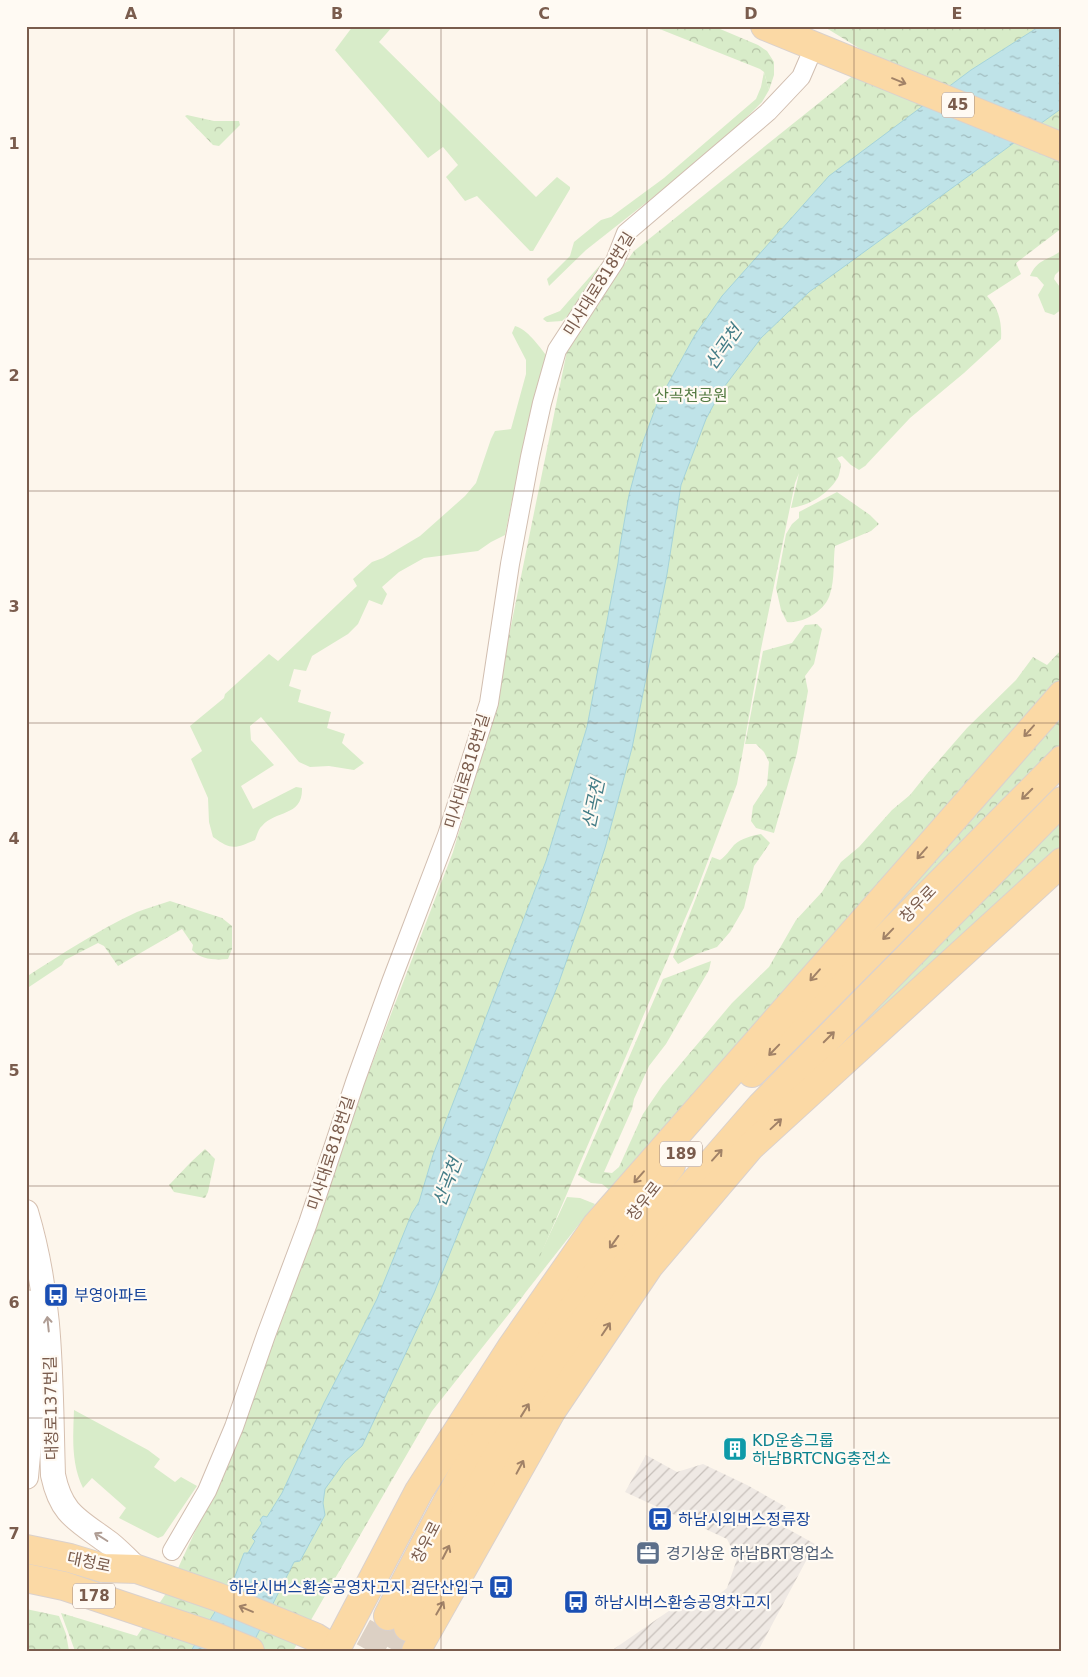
<svg xmlns="http://www.w3.org/2000/svg" width="1088" height="1677" font-family="'DejaVu Sans','Noto Sans KR',sans-serif">
  <style>
    .industrial { fill: url(#industrial-furrows) }
    .grass { fill: #d8ecc9 }
    .forest { fill: url(#forest-crowns) }
    .water { fill: url(#water-ripples); stroke: #a5d3da }
    .lines { fill: none; stroke-linecap: round; stroke-linejoin: round }
    .primary-tunnel { stroke: #dcd0c4; stroke-width: 28; stroke-dasharray: 28 14; stroke-linecap: butt }
    .minor-casing { stroke: #d1beb0; stroke-width: 20 }
    .secondary-casing { stroke: #d6c0b0; stroke-width: 26 }
    .primary-casing { stroke: #dad1cd; stroke-width: 30 }
    .minor { stroke: #fff; stroke-width: 18 }
    .secondary { stroke: #fff; stroke-width: 24 }
    .primary { stroke: #fbd9a5; stroke-width: 28 }
    .oneway { stroke: #a18267 }
    .oneway2 { stroke: #af9d94 }
    .grid { fill: none; stroke: #7a5c4d; stroke-width: 1; stroke-opacity: 0.55 }
    .labels { text-anchor: middle; dominant-baseline: central; stroke-width: 4.5; stroke-linejoin: round; paint-order: stroke }
    .shield { fill: #fffaf3; stroke: #a28b7f; stroke-width: 1 }
    .shield-label { font-size: 15px; font-weight: bold; fill: #7a5c4d }
    .street-label { font-size: 16px; fill: #7a5c4d; stroke: #fffaf3 }
    .park-label { font-size: 16px; fill: #537a41; stroke: #fffaf3 }
    .transit-label { font-size: 16px; fill: #164399; stroke: #fffaf3; text-anchor: start }
    .culture-label { font-size: 16px; fill: #0d838f; stroke: #fffaf3; text-anchor: start }
    .service-label { font-size: 16px; fill: #4e5e75; stroke: #fffaf3; text-anchor: start }
    .water-label { font-size: 18px; font-style: italic; fill: #437c86; stroke: #fffaf3 }
    .neatline { fill: none; stroke: #7a5c4d; stroke-width: 2 }
    .grid-label { font-size: 16px; text-anchor: middle; font-weight: bold; fill: #7a5c4d }
  </style>
  <defs>
    <pattern id="industrial-furrows" width="10" height="10" patternUnits="userSpaceOnUse" patternTransform="scale(1.25)"><rect width="10" height="10" fill="#efe9e4"/><path d="M-1 1l2-2M0 10L10 0M9 11l2-2" fill="none" stroke="#c7c0bb"/></pattern>
    <pattern id="forest-crowns" width="20" height="18" patternUnits="userSpaceOnUse" patternTransform="scale(1.25)"><rect width="20" height="18" fill="#d8ecc9"/><path d="M2 6a3 3 0 1 1 6 0M12 15a3 3 0 1 1 6 0" fill="none" stroke="#b4c2a5"/></pattern>
    <pattern id="water-ripples" width="26" height="14" patternUnits="userSpaceOnUse" patternTransform="scale(1.25)"><rect width="26" height="14" fill="#bfe3e8"/><path d="M2 4q2-2 4 0t4 0M15 11q2-2 4 0t4 0" fill="none" stroke="#a0bbbe"/></pattern>
  </defs>
  <rect width="100%" height="100%" fill="#fdf6ec"/>
  <path class="industrial" d="M646 1455 677 1472 703 1464 747 1485 786 1507 777 1523 815 1544 758 1651H711L706 1648 704 1651H611L676 1606H706L727 1588 737 1559 727 1539 625 1492Z"/>
  <g class="grass">
    <path d="M353 26H393L379 42 536 197 557 177 570 187V189L533 251H530L477 196 465 201 446 177 458 165 443 147 428 158 335 50Z"/>
    <path d="M764 72 769 90 762 102 729 135 685 172 586 250 549 286 547 279 570 256 574 242 601 220 611 217 664 178 756 99 761 87Z"/>
    <path d="M1062 250V268L1055 275 1054 279 1062 290V309L1054 315 1045 312 1038 295 1044 285 1037 277 1030 276C1038 258 1048 261 1062 250Z"/>
    <path d="M606 261 574 310 562 321 547 322 543 319 545 317 560 311 601 264Z"/>
    <path d="M515 326C527 329 539 346 546 355L527 426 505 535 491 542 478 551 424 558 399 572 382 587 387 594 382 605 369 600 358 624 348 634 312 656 306 671 294 669 289 686 301 690 298 702 331 712 327 728 345 734 342 743 364 763 354 770 329 766 310 767 299 762 261 717 250 726 251 740 274 765 241 786 253 809 296 787 302 788C303 817 275 810 262 826 258 829 257 836 255 840 235 849 231 850 213 837L209 822 208 798 191 759 202 751 190 726 224 698 225 694 269 654 278 661 357 586 353 579 372 562 383 558 420 536 465 496 476 483 491 439 495 431 511 429 526 374V360L512 333Z"/>
    <path d="M567 1197 580 1198 595 1204 518 1302Z"/>
    <path d="M74 1410 148 1450 160 1459 154 1467 175 1482 181 1477 197 1486 163 1536 158 1538 119 1518 126 1508 92 1478 83 1488C71 1463 73 1437 74 1410Z"/>
  </g>
  <g class="forest">
    <path d="M652 26H713L758 45 767 51 774 62V75L769 90 764 72 760 69Z"/>
    <path d="M823 26H1062V228L1016 263 1021 274 987 296C999 309 1002 322 1001 339L964 373 910 418 865 466 859 470 851 465 842 456 837 458 841 464C840 469 840 475 837 479 828 494 808 506 791 508L799 473 795 483 761 649 737 784 693 900 523 1296 432 1411 293 1651H75L61 1613 137 1636 167 1592 211 1497 310 1226 453 852 492 719 569 341 634 251 875 58Z"/>
    <path d="M187 115 214 121H239L240 125 219 146 213 145 185 116Z"/>
    <path d="M837 492 870 515 879 524 871 531 835 546C833 561 835 579 830 594 826 610 803 624 787 622L781 610 776 588 786 534 792 524 799 518V512Z"/>
    <path d="M817 624 822 629 814 664 805 676 808 691 797 753 774 833 756 828 751 821 753 806 767 785 769 762 764 752 756 744H745L763 651 792 643 805 625Z"/>
    <path d="M1062 649V677L1016 726 612 1192 602 1184 591 1183 578 1175 663 979 711 961 709 970 666 1044 649 1066 634 1099 632 1109 604 1172 612 1173 619 1167 643 1114 662 1086 732 1003 769 967 796 920 822 892 841 862 859 847 892 810 910 795 926 775 967 728 1016 680 1033 657 1047 665Z"/>
    <path d="M1062 706V743L872 936 865 930Z"/>
    <path d="M1062 821V851L832 1056 834 1048Z"/>
    <path d="M761 834 770 843 754 866 744 908 730 932 717 947 697 954 678 964 673 957 712 857 720 860C726 856 729 851 734 845 742 838 751 836 761 834Z"/>
    <path d="M170 901 222 918 232 926V949L228 959C215 960 201 960 192 950L193 945 182 929 118 966 104 946 98 943 65 960 62 965 26 989V977C62 954 98 930 137 912 147 908 159 905 170 901Z"/>
    <path d="M205 1149 215 1159 208 1192 205 1198 174 1192 169 1185 191 1162Z"/>
    <path d="M26 1609 59 1616 66 1634 69 1651H26Z"/>
  </g>
  <path class="water" d="M1040 26H1062V108L809 292 761 338 721 391 706 419 681 485 667 574 632 748 605 848 585 908 559 982 434 1293 362 1446 345 1461 325 1489 323 1503 325 1515 300 1561 294 1562 249 1651H191L232 1584 244 1553H248L255 1541 252 1538 262 1523 260 1520 263 1516 267 1517 282 1493 324 1403 351 1351 377 1299 412 1213 419 1202 433 1155 546 861 587 727 618 563 620 546 629 495 644 439 657 404 695 335 722 296 829 176 971 70Z"/>
  <g class="lines">
    <g class="primary-tunnel">
      <path d="M369 1651 388 1616"/>
      <path d="M395 1651 408 1627"/>
    </g>
    <defs>
      <path id="minor" d="M172 1551 207 1491 234 1427 266 1335 308 1223 355 1082 391 982 447 835 489 703 510 564 530 457 542 403 557 350 615 261 626 233 768 112 801 77 814 47"/>
      <g id="secondary">
        <path d="M26 1212C53 1302 50 1383 53 1475 61 1513 76 1519 105 1540 117 1548 127 1560 137 1569"/>
        <path d="M26 1302 30 1433 26 1477"/>
      </g>
      <g id="primary">
        <path d="M765 26 1062 147"/>
        <path d="M752 1073 1062 760"/>
        <path d="M26 1549 70 1558 103 1568 137 1569 218 1597 315 1637 337 1651"/>
        <path d="M26 1578 64 1586 213 1636 250 1651"/>
        <path d="M388 1616C425 1543 463 1471 505 1400 554 1318 612 1241 671 1166"/>
        <path d="M408 1627 468 1509 500 1451 555 1362 580 1326 660 1222 761 1106 1062 801"/>
        <path d="M335 1651 419 1491 511 1348 596 1226 1062 695"/>
        <path d="M416 1651 552 1410 649 1266 750 1147 1062 862"/>
      </g>
    </defs>
    <use href="#minor" class="minor-casing"/>
    <use href="#secondary" class="secondary-casing"/>
    <use href="#primary" class="primary-casing"/>
    <use href="#minor" class="minor"/>
    <use href="#secondary" class="secondary"/>
    <use href="#primary" class="primary"/>
  </g>
  <defs><path id="oneway-shaft" d="M-6 0H5M1.5-3L5.5 0L1.5 3" fill="none" stroke-width="1.6" stroke-linecap="round" stroke-linejoin="round" transform="scale(1.25)"/></defs>
  <g class="oneway">
    <use href="#oneway-shaft" transform="translate(899 81) rotate(22)"/>
    <use href="#oneway-shaft" transform="translate(1029 731) rotate(132)"/>
    <use href="#oneway-shaft" transform="translate(1027 794) rotate(135)"/>
    <use href="#oneway-shaft" transform="translate(922 853) rotate(131)"/>
    <use href="#oneway-shaft" transform="translate(888 934) rotate(134)"/>
    <use href="#oneway-shaft" transform="translate(815 975) rotate(131)"/>
    <use href="#oneway-shaft" transform="translate(829 1037) rotate(-45)"/>
    <use href="#oneway-shaft" transform="translate(774 1050) rotate(134)"/>
    <use href="#oneway-shaft" transform="translate(776 1124) rotate(-43)"/>
    <use href="#oneway-shaft" transform="translate(717 1155) rotate(-48)"/>
    <use href="#oneway-shaft" transform="translate(639 1177) rotate(131)"/>
    <use href="#oneway-shaft" transform="translate(614 1242) rotate(126)"/>
    <use href="#oneway-shaft" transform="translate(606 1329) rotate(-56)"/>
    <use href="#oneway-shaft" transform="translate(525 1410) rotate(-58)"/>
    <use href="#oneway-shaft" transform="translate(520 1467) rotate(-62)"/>
    <use href="#oneway-shaft" transform="translate(446 1552) rotate(-63)"/>
    <use href="#oneway-shaft" transform="translate(440 1608) rotate(-60)"/>
    <use href="#oneway-shaft" transform="translate(246 1609) rotate(-157)"/>
  </g>
  <g class="oneway2">
    <use href="#oneway-shaft" transform="translate(48 1324) rotate(-96)"/>
    <use href="#oneway-shaft" transform="translate(101 1537) rotate(-148)"/>
  </g>
  <path class="grid" d="M234 26V1651M441 26V1651M647 26V1651M854 26V1651M26 259H1062M26 491H1062M26 723H1062M26 954H1062M26 1186H1062M26 1418H1062"/>
  <defs>
    <symbol id="bus-square" viewBox="-11 -11 22 22"><rect x="-9" y="-9" width="18" height="18" rx="4" fill="#1a4fb4" stroke="#fffaf3"/><path d="M-5-6H5V4H4V6H2V4H-2V6H-4V4H-5ZM-3.5-4V0h7V-4ZM-3.5 1.2v1.5H-2V1.2ZM2 1.2v1.5H3.5V1.2Z" fill="#fff"/></symbol>
    <symbol id="building-square" viewBox="-11 -11 22 22"><rect x="-9" y="-9" width="18" height="18" rx="4" fill="#0f9aa8" stroke="#fffaf3"/><path d="M-4-6H4V6H1V3H-1V6H-4ZM-2.5-4.3h1.7v1.8h-1.7ZM.8-4.3h1.7v1.8H.8ZM-2.5-1h1.7V.8h-1.7ZM.8-1h1.7V.8H.8Z" fill="#fff"/></symbol>
    <symbol id="office-square" viewBox="-11 -11 22 22"><rect x="-9" y="-9" width="18" height="18" rx="4" fill="#5c6f8a" stroke="#fffaf3"/><path d="M-6-3h4V-5.5h4V-3h4V5H-6ZM-1-4.5V-3h2v-1.5ZM-6 0V1H6V0Z" fill="#fff"/></symbol>
  </defs>
  <g fill-rule="evenodd">
    <use href="#bus-square" x="42" y="1281" width="28" height="28"/>
    <use href="#building-square" x="721" y="1435" width="28" height="28"/>
    <use href="#bus-square" x="646" y="1505" width="28" height="28"/>
    <use href="#office-square" x="634" y="1539" width="28" height="28"/>
    <use href="#bus-square" x="487" y="1573" width="28" height="28"/>
    <use href="#bus-square" x="562" y="1588" width="28" height="28"/>
  </g>
  <g class="labels">
    <g class="shield">
      <rect x="942" y="92.5" width="32" height="25" rx="4"/>
      <rect x="660" y="1141.5" width="42" height="25" rx="4"/>
      <rect x="73" y="1583.5" width="42" height="25" rx="4"/>
    </g>
    <g class="shield-label">
      <text x="958" y="105">45</text>
      <text x="681" y="1154">189</text>
      <text x="94" y="1596">178</text>
    </g>
    <g class="street-label">
      <text transform="translate(599 284) rotate(-58)">미사대로818번길</text>
      <text transform="translate(467 771) rotate(-73)">미사대로818번길</text>
      <text transform="translate(918 904) rotate(-46)">창우로</text>
      <text transform="translate(331 1153) rotate(-72)">미사대로818번길</text>
      <text transform="translate(644 1201) rotate(-52)">창우로</text>
      <text transform="translate(51 1408) rotate(-91)">대청로137번길</text>
      <text transform="translate(426 1542) rotate(-63)">창우로</text>
      <text transform="translate(89 1562) rotate(12)">대청로</text>
    </g>
    <g class="park-label">
      <text x="691" y="395">산곡천공원</text>
    </g>
    <g class="transit-label">
      <text x="74" y="1295">부영아파트</text>
      <text x="678" y="1519">하남시외버스정류장</text>
      <text x="484" y="1587" text-anchor="end">하남시버스환승공영차고지.검단산입구</text>
      <text x="594" y="1602">하남시버스환승공영차고지</text>
    </g>
    <g class="culture-label">
      <text x="752" y="1440">KD운송그룹<tspan x="752" dy="18">하남BRTCNG충전소</tspan></text>
    </g>
    <g class="service-label">
      <text x="666" y="1553">경기상운 하남BRT영업소</text>
    </g>
    <g class="water-label">
      <text transform="translate(723 347) rotate(-55)">산곡천</text>
      <text transform="translate(593 804) rotate(-78)">산곡천</text>
      <text transform="translate(447 1182) rotate(-69)">산곡천</text>
    </g>
  </g>
  <rect width="1088" height="1677" fill="none" stroke="#fffaf3" stroke-width="55"/>
  <rect x="28" y="28" width="1032" height="1622" class="neatline"/>
  <g class="grid-label">
    <text x="131" y="19">A</text>
    <text x="337" y="19">B</text>
    <text x="544" y="19">C</text>
    <text x="751" y="19">D</text>
    <text x="957" y="19">E</text>
    <text x="14" y="149">1</text>
    <text x="14" y="381">2</text>
    <text x="14" y="612">3</text>
    <text x="14" y="844">4</text>
    <text x="14" y="1076">5</text>
    <text x="14" y="1308">6</text>
    <text x="14" y="1539">7</text>
  </g>
</svg>
